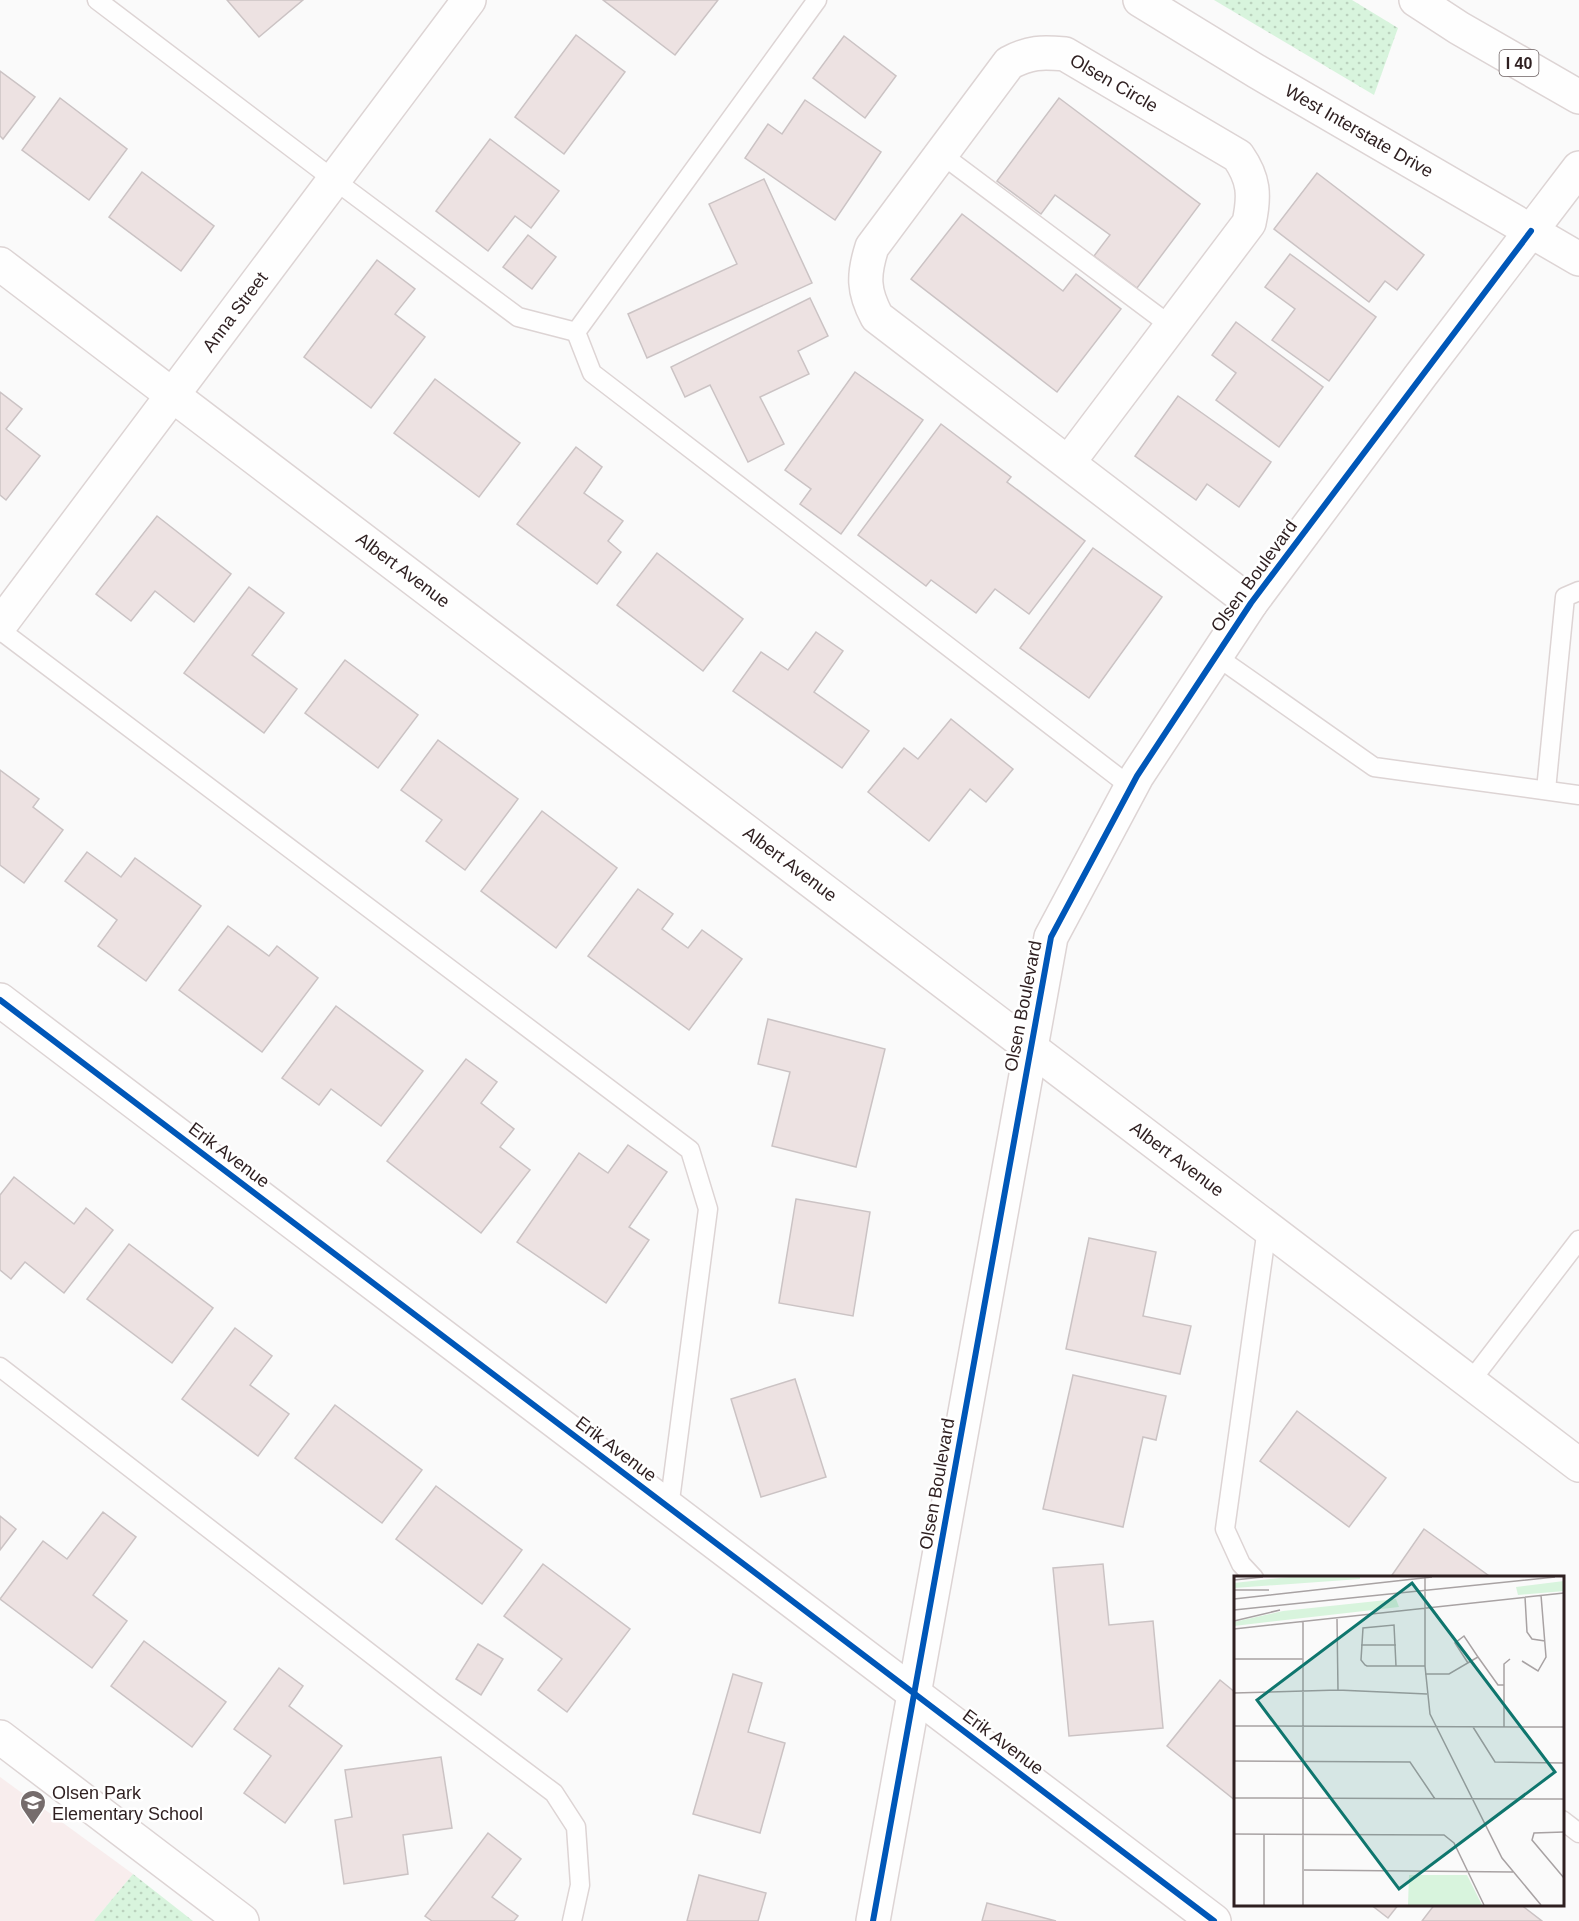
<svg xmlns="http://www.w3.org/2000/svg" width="1579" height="1921" font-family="Helvetica,sans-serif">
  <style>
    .built { fill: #f8eded }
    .grass { fill: url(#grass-dots) }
    .building { fill: #ede2e2; stroke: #cbc3c4; stroke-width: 1.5 }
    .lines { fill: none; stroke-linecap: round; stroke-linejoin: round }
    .lane-casing { stroke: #ddd4d4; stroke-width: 21 }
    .street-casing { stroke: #ddd4d4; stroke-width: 36 }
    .secondary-casing { stroke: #ddd4d4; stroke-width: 36 }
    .highway-casing { stroke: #ddd4d4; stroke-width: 36 }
    .lane { stroke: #fefefe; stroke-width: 18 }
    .street { stroke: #fefefe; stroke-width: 33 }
    .secondary { stroke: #fefefe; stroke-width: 33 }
    .highway { stroke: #fefefe; stroke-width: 33 }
    .cycleway-casing { stroke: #fff; stroke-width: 10 }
    .cycleway { stroke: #0057b8; stroke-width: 6 }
    .labels { text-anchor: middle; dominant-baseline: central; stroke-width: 5; stroke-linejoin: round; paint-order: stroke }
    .shield { fill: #fff; stroke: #6d6263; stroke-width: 1.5 }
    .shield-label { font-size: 16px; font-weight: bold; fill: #2e1f20 }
    .street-label { font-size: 18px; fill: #2e1f20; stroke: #fff }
    .poi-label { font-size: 18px; fill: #2e1f20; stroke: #fff; text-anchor: start }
    .inset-road { fill: none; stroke: #a8a2a3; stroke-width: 1.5 }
    .view { fill: #0f766e; fill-opacity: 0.15; stroke: #0f766e; stroke-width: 3 }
    .inset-edge { fill: none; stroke: #2e1f20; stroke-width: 3 }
  </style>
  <defs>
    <pattern id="grass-dots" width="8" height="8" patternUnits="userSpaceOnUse" patternTransform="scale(1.5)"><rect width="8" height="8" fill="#d8f4dd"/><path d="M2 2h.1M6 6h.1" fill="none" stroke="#bad1bd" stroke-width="1.8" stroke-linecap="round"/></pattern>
  </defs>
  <rect width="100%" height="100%" fill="#fafafa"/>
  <path class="built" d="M0 1777 133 1874 94 1921H0Z"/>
  <g class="grass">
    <path d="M1214 0H1352L1398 28 1374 95Z"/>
    <path d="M133 1874 193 1921H94Z"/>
  </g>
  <g class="building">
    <path d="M227 0H303L259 37Z"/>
    <path d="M603 0H718L675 55Z"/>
    <path d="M576 35 625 72 564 154 515 117Z"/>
    <path d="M844 36 896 76 865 118 813 78Z"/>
    <path d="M0 71 35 97 3 139 0 136Z"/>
    <path d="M60 98 127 149 89 200 22 150Z"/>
    <path d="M1059 98 1200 204 1137 288 1094 256 1110 235 1055 195 1041 214 997 181Z"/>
    <path d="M805 100 881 152 835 220 745 158 768 124 782 134Z"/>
    <path d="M490 139 559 191 531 228 515 216 488 251 436 211Z"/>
    <path d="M142 172 214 226 181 271 109 217Z"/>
    <path d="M1317 173 1424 255 1397 290 1385 281 1369 302 1274 229Z"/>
    <path d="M764 179 812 283 647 358 628 314 737 264 709 204Z"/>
    <path d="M962 214 1063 291 1076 274 1121 309 1057 392 911 279Z"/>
    <path d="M528 235 556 257 532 289 503 267Z"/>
    <path d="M1290 254 1376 317 1329 381 1272 340 1295 309 1265 287Z"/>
    <path d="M377 260 415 289 395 314 425 337 371 408 304 357Z"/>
    <path d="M810 298 828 336 798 351 809 374 760 397 784 444 748 462 710 385 685 397 671 367Z"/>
    <path d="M1236 322 1323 387 1279 447 1216 400 1236 373 1212 355Z"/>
    <path d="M855 372 923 420 841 534 800 504 811 489 785 470Z"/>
    <path d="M435 379 520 443 479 497 394 433Z"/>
    <path d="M0 392 22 409 6 429 40 456 6 500 0 495Z"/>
    <path d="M1178 396 1271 462 1239 507 1207 484 1196 500 1135 456Z"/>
    <path d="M941 424 1011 477 1007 482 1085 541 1029 614 995 589 976 613 931 580 926 586 858 535Z"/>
    <path d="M576 447 602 467 584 493 623 521 608 541 621 552 597 584 517 524Z"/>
    <path d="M157 516 231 574 194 622 155 591 131 621 96 594Z"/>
    <path d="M1093 548 1162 597 1089 698 1020 648Z"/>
    <path d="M657 553 743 619 703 671 617 605Z"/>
    <path d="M249 587 284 613 252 655 297 689 264 733 184 673Z"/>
    <path d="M816 632 843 651 814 692 869 731 842 768 733 691 761 652 788 670Z"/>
    <path d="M345 660 418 715 378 768 305 713Z"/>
    <path d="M951 719 1013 769 986 802 970 789 929 841 868 792 904 748 918 759Z"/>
    <path d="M438 740 518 799 465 870 426 841 442 820 401 790Z"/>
    <path d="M0 770 39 799 33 807 63 830 24 883 0 865Z"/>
    <path d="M542 811 617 868 556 948 481 891Z"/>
    <path d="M87 852 121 877 135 858 201 906 146 981 98 946 117 920 65 881Z"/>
    <path d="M638 889 673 914 662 929 688 948 702 930 742 959 689 1030 588 956Z"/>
    <path d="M228 926 269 956 277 946 318 978 262 1052 179 990Z"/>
    <path d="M336 1006 423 1071 381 1126 331 1089 319 1105 282 1078Z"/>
    <path d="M768 1019 885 1049 856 1167 772 1146 790 1072 758 1064Z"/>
    <path d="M466 1059 497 1082 481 1103 514 1129 500 1147 530 1170 481 1233 387 1161Z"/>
    <path d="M628 1145 667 1172 629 1227 649 1240 606 1303 517 1242 579 1153 608 1173Z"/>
    <path d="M14 1177 74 1224 86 1208 113 1230 64 1293 25 1262 11 1279 0 1270V1195Z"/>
    <path d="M796 1199 870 1212 853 1316 779 1303Z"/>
    <path d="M1089 1238 1156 1252 1143 1316 1191 1326 1180 1374 1066 1349Z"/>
    <path d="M129 1244 213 1308 172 1363 87 1299Z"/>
    <path d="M235 1328 272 1356 250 1385 289 1414 258 1456 182 1399Z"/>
    <path d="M1073 1375 1166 1396 1156 1440 1143 1437 1123 1527 1043 1509Z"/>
    <path d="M795 1379 826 1477 761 1497 731 1399Z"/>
    <path d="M335 1405 422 1470 382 1523 295 1458Z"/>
    <path d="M1297 1411 1386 1478 1349 1527 1260 1461Z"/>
    <path d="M436 1486 522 1550 482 1604 396 1539Z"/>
    <path d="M103 1512 136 1537 93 1595 127 1621 92 1668 0 1599 43 1541 67 1559Z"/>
    <path d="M0 1516 16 1529 0 1550Z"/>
    <path d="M1424 1529 1492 1578H1390Z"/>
    <path d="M543 1564 630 1629 567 1712 538 1690 562 1659 504 1616Z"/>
    <path d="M1103 1564 1109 1625 1153 1621 1163 1728 1069 1736 1053 1568Z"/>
    <path d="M144 1641 226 1702 192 1747 111 1686Z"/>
    <path d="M478 1644 503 1659 481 1695 456 1679Z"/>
    <path d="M279 1668 303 1686 289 1706 342 1746 285 1823 244 1793 271 1756 234 1729Z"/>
    <path d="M733 1674 762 1683 748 1732 785 1743 760 1833 693 1814Z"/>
    <path d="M1220 1680 1236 1693V1801L1167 1746Z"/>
    <path d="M441 1757 452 1828 403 1835 408 1874 344 1884 335 1820 352 1817 345 1770Z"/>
    <path d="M488 1833 521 1859 492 1897 518 1916 514 1921H432L425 1916Z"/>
    <path d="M699 1875 766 1893 758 1921H687Z"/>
    <path d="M987 1903 1056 1921H982Z"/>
    <path d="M1370 1904H1399L1388 1918Z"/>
    <path d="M1435 1904H1520L1542 1921H1422Z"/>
  </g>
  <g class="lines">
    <defs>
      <g id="lane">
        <path d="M97 0 325 173 518 317 576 332"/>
        <path d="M817 0 576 332 592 373 1131 787"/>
        <path d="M941 154 1171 326"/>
        <path d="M0 630 690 1150 708 1209 669 1508"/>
        <path d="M1216 656 1374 767 1579 795"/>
        <path d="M1546 790 1565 597 1579 591"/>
        <path d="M0 1367 433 1702 554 1793 576 1827 580 1885 572 1921"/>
        <path d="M1470 1382 1579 1240"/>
        <path d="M1254 1578 1241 1564 1225 1529 1267 1228"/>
        <path d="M1562 1820 1579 1833"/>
      </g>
      <g id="street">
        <path d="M0 264 1579 1465"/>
        <path d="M1068 463 1249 223C1255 195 1254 179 1238 156L1065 54C1041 52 1030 52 1009 63L872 247C863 275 863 291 877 317L1251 603"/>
        <path d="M0 625 469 0"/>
        <path d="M0 1737 242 1921"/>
      </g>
      <g id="secondary">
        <path d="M1140 0 1256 71 1579 259"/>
        <path d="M0 1000 1214 1921"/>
        <path d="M873 1921 1051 937 1137 776 1251 603 1421 375 1579 168"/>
      </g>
      <path id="highway" d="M1416 0 1459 28 1579 97"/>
    </defs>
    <use href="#lane" class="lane-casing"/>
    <use href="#street" class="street-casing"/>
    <use href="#secondary" class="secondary-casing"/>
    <use href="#highway" class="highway-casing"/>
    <use href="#lane" class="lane"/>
    <use href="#street" class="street"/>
    <use href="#secondary" class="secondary"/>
    <use href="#highway" class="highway"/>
    <defs>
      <g id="cycleway">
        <path d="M0 1000 1214 1921"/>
        <path d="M873 1921 1051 937 1137 776 1251 603 1531 231"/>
      </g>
    </defs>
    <use href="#cycleway" class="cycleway-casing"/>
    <use href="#cycleway" class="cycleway"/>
  </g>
  <defs>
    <symbol id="school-pin" viewBox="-11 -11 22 30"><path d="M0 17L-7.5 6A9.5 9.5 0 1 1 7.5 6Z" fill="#756c6c" stroke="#fff"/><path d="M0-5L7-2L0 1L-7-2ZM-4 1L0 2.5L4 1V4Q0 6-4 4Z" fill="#fff"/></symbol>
  </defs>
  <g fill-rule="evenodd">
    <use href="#school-pin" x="18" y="1788" width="30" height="40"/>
  </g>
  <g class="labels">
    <rect class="shield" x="1499.5" y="50" width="39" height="26" rx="4.5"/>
    <g class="shield-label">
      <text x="1519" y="63">I 40</text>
    </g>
    <g class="street-label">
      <text transform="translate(1114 83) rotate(30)">Olsen Circle</text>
      <text transform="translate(1359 131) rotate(30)">West Interstate Drive</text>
      <text transform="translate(235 312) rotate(-53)">Anna Street</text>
      <text transform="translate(403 570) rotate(37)">Albert Avenue</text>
      <text transform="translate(1254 576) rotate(-54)">Olsen Boulevard</text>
      <text transform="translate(790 864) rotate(37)">Albert Avenue</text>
      <text transform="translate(1023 1006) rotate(-79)">Olsen Boulevard</text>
      <text transform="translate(229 1155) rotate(37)">Erik Avenue</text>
      <text transform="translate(1177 1159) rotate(37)">Albert Avenue</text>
      <text transform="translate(616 1449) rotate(37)">Erik Avenue</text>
      <text transform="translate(937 1484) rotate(-80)">Olsen Boulevard</text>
      <text transform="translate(1003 1742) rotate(37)">Erik Avenue</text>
    </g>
    <g class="poi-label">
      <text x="52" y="1793">Olsen Park<tspan x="52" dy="21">Elementary School</tspan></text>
    </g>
  </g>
  <g transform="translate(1234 1576)">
    <rect width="330" height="330" fill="#fafafa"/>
    <path d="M55 1H126V3L0 12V7ZM330 5V15L284 19 282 11ZM162 23 165 31 0 50V46L49 35ZM175 299H233L248 329H174Z" fill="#d8f4dd"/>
    <path class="inset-road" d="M191 1V90L196 138 268 282 307 329M0 4 29 1M0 14H35M291 21 293 56 298 63 311 65M0 23 198 1M0 34 321 1M103 43 104 114 193 118M0 45 46 34M69 46V329M0 53 330 17M127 69H162M244 81 264 109H270M0 83H69M288 85 304 95 312 81 307 19M162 90 160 49 129 52 127 84 131 89 133 90H191M191 98H215L244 81 230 60 221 67 234 87M0 117 104 114M0 150 330 151M239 151 261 186 330 187M270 151V88L276 83M0 185 176 186 201 223M0 222 330 223M330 256 300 257 298 264 330 302M0 258 210 259 220 267 250 329M30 258V329M70 294 279 296M0 306V329"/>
    <path class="view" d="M178 7 321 196 165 313 23 124Z"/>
    <rect width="330" height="330" class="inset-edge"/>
  </g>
</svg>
